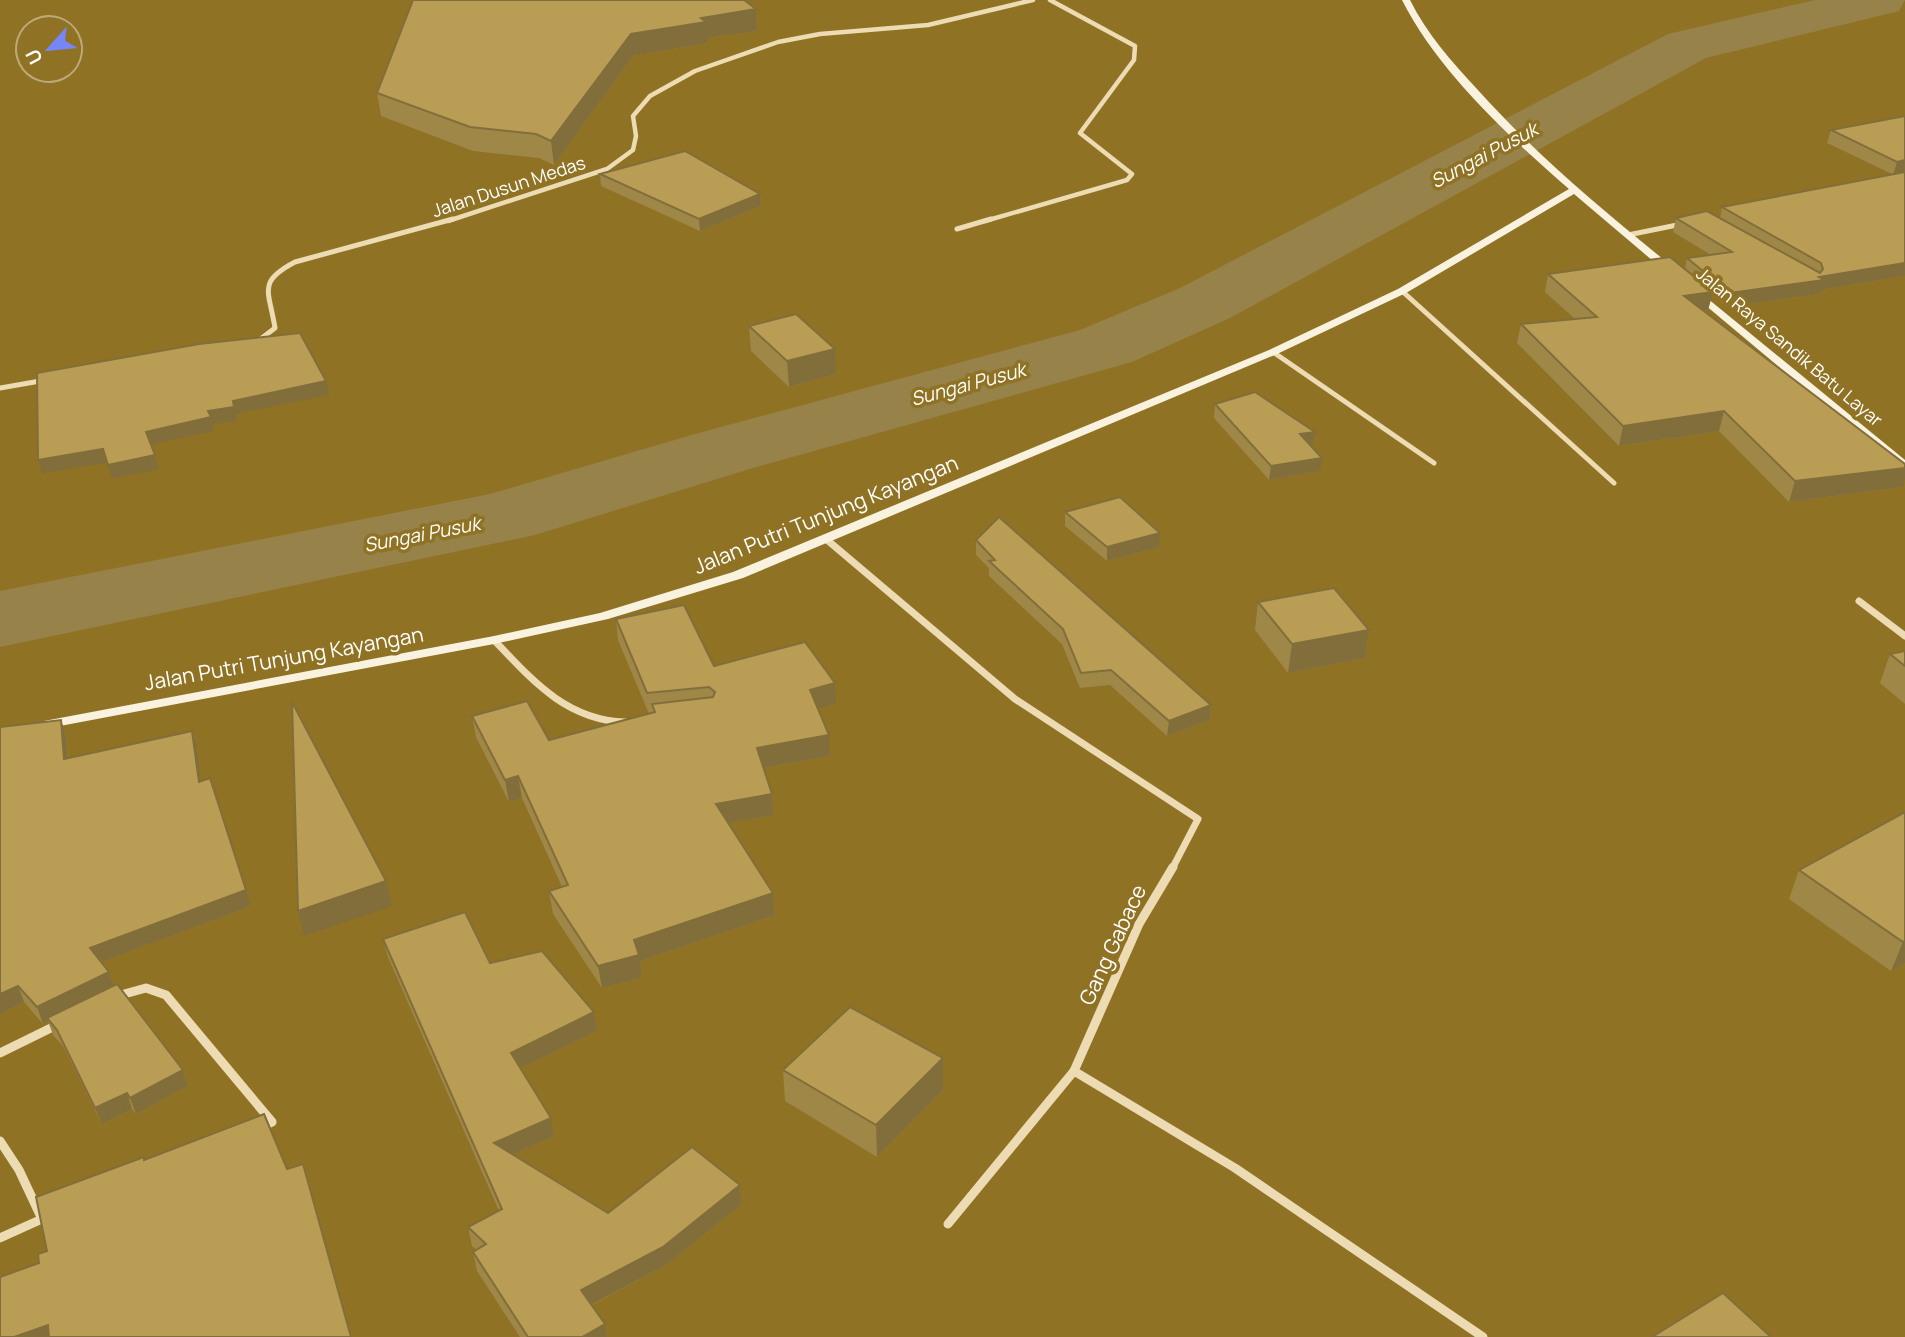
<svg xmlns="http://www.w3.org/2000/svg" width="1905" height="1337" font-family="Manrope,sans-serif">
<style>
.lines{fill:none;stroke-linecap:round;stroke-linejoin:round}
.river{fill:#97824a;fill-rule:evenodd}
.street-far3{stroke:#ecdbb3;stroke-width:4.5}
.street-far2{stroke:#ecdbb3;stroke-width:5}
.street-far1{stroke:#ecdbb3;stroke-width:7}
.street{stroke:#ecdbb3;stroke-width:9}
.secondary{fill:#f9f2df;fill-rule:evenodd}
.wall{fill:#9f8748}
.shaded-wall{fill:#826e3b}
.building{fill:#b99d54;stroke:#826e3b;stroke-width:2}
.labels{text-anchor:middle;stroke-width:7;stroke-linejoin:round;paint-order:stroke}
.far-street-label{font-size:18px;fill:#fff;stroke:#8f7223}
.far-water-label{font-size:19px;font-style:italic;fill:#fefefc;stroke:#8f7223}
.street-label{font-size:21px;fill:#fff;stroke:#8f7223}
</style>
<rect width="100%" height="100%" fill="#8f7223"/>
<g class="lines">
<polygon class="river" points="1815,0 1905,0 1899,11 1706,58 1230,318 1132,362 753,468 535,535 0,647 0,591 490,494 695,434 1080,330 1180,288 1668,34"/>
<g class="street-far3">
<polyline points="448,221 607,169 633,150 636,136 633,116 650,96 695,71 778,42 820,34 928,25 1033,0"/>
<polyline points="985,221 1127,180 1132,174 1080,133 1134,60 1135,46 1050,0"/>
</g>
<g class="street-far2">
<polyline points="957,229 991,219"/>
<polyline points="1628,235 1682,224"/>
<polyline points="1402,291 1614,483"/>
<path d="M258,341L275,328C269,290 257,282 295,262L453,219"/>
<polyline points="1273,352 1434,463"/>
<polyline points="0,388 46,380"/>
</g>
<g class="street-far1">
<polyline points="826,539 1015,699 1198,819 1172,869"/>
<polyline points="1859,601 1905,636"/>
<path d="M494,640C532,680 566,720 625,722"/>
</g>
<g class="street">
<polyline points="1173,867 1139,924 1074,1071 1235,1168 1483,1337"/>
<polyline points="117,996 146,988 166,995 272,1122 262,1127"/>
<polyline points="0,1053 59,1024"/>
<polyline points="0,1141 19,1170 42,1219 0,1238"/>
<polyline points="948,1224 1074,1071"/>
</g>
<g class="secondary">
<path d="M1402,0H1410C1427,34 1451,61 1477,89C1536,155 1605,212 1674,268V272H1666L1574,194L1406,293L1277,354L743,578L608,619L494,644L44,729L37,725L44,721L494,636L600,613L733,572L1269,350L1398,289L1569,189C1510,138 1437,70 1402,0Z"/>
<polygon points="1696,289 1905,460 1905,470 1901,469 1692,294 1692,290"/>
</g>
</g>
<g class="wall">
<polygon points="756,9 757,31 707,38 707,43 633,56 554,165 539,158 473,151 381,116 377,93"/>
<polygon points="1905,116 1905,276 1821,290 1820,294 1727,307 1712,295 1708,310 1704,311 1902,487 1789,502 1719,431 1619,446 1517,343 1521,324 1575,319 1545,292 1548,274 1685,269 1687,258 1711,255 1673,232 1676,218 1720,218 1722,207 1892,174 1827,143 1831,130"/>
<polygon points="600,174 760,194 761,206 700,231 601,186"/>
<polygon points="749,326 836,374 789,387 751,351"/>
<polygon points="1215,404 1315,432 1313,445 1311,446 1320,471 1269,480 1214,418"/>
<polygon points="1065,512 1159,547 1107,561 1065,526"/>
<polygon points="976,540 1211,705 1210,720 1167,736 1110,685 1080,688 1062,644 989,576 989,568 976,555"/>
<polygon points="1258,602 1369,630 1365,658 1288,673 1255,630"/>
<polygon points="616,619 714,666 836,704 818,709 830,756 764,768 772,794 774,815 728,823 773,893 775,915 640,961 642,978 602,988 553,914 549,891 562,887 522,798 509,802 476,737 472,716 549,740 649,714 618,640"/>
<polygon points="1905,651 1905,704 1880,683 1890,654"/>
<polygon points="61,720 66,736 68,758 197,746 201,781 251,906 101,962 109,972 113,986 183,1070 188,1086 136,1114 132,1109 102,1124 63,1046 53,1035 48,1021 43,1024 24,1002 0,1014 0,727"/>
<polygon points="1905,812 1905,963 1891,971 1789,899 1799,870"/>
<polygon points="383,939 490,963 597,1031 521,1068 554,1136 513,1154 608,1213 740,1185 742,1204 666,1265 592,1305 605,1324 607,1337 520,1337 477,1271 473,1252 477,1250 472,1246 468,1227 499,1211 388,957"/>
<polygon points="783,1070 943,1090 877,1157 785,1101"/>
</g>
<g class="shaded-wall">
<polygon points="756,9 757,31 707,38 707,43 633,56 554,165 551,141 631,34 701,18"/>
<polygon points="1905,160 1905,173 1893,175 1897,162"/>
<polygon points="760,194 761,206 700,231 699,219"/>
<polygon points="1905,263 1905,276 1821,290 1820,294 1727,307 1730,293 1819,277"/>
<polygon points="1713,292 1708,310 1680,314 1684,296"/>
<polygon points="835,349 836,374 789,387 787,361"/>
<polygon points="326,381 329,395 236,414 237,421 213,424 214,431 150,445 146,432 233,401"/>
<polygon points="1724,411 1719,431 1619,446 1623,426"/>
<polygon points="1315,432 1313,445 1299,448 1300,434"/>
<polygon points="103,449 107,463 42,473 38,460"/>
<polygon points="155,455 159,469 112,479 108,465"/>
<polygon points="1322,458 1320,471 1269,480 1271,466"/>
<polygon points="1905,468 1905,479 1902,487 1789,502 1795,481"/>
<polygon points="1160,533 1159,547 1107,561 1107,547"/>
<polygon points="1369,630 1365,658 1288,673 1292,644"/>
<polygon points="835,683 836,704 811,711 810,690"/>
<polygon points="1211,705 1210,720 1167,736 1169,721"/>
<polygon points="61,720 66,736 69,774 64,759"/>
<polygon points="192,731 197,746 203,797 199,782"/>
<polygon points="829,735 830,756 758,769 757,748"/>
<polygon points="518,776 522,798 509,802 505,780"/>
<polygon points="772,794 774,815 718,825 716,804"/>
<polygon points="386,881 392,906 304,936 298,911"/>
<polygon points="246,890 251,906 96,964 90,948"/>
<polygon points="773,893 775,915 640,961 642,978 602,988 598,966 634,940"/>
<polygon points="1905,941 1905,963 1891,971 1903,942"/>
<polygon points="109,972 114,988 47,1018 48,1021 43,1024 37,1007"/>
<polygon points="18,986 24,1002 0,1014 0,994"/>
<polygon points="594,1012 597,1031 515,1071 511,1053"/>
<polygon points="943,1058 943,1090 877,1157 876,1125"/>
<polygon points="183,1070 188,1086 136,1114 130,1098"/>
<polygon points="127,1093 132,1109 102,1124 95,1108"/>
<polygon points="551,1118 554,1136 498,1161 494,1143"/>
<polygon points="740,1185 742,1204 666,1265 585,1308 581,1290"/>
<polygon points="605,1324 607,1337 582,1337"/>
<polygon points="48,1325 53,1337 14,1337"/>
</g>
<g class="building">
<polygon points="413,0 744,0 756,9 701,18 706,22 631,34 551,141 536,134 470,127 377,93"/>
<polygon points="1905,116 1905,160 1897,162 1831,130"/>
<polygon points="685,151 760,194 699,219 600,174"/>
<polygon points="1905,172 1905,263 1819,277 1824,280 1730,293 1687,258 1732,252 1676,218 1707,211 1820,273 1823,269 1821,263 1722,207"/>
<polygon points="1670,257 1713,292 1684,296 1905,464 1905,468 1795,481 1724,411 1623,426 1521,324 1597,317 1548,274"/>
<polygon points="796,314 835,349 787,361 749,326"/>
<polygon points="300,333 326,381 233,401 234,407 208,411 211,417 146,432 155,455 108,465 103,449 38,460 37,373 199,344"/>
<polygon points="1255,392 1315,432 1300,434 1322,458 1271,466 1215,404"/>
<polygon points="1120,497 1160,533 1107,547 1065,512"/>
<polygon points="999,517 1211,705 1169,721 1111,670 1081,673 1063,629 989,561 995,560 976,540"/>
<polygon points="1334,588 1369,630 1292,644 1258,602"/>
<polygon points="684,605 714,666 805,642 835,683 810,690 829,735 757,748 772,794 716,804 773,893 634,940 639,955 598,966 549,891 568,885 518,776 505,780 472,716 527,701 549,740 655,712 652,704 713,697 715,692 709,687 647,693 616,619"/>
<polygon points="1905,651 1905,666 1890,654"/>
<polygon points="292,702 386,881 298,911"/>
<polygon points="61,720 64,759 192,731 199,782 210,778 246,890 90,948 109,972 37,1007 18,986 0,994 0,727"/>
<polygon points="1905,812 1905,941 1903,942 1799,870"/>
<polygon points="465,912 490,963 542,951 594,1012 511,1053 551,1118 494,1143 608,1213 692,1147 740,1185 663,1247 581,1290 605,1324 582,1337 528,1337 473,1252 486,1244 468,1227 502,1209 383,939"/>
<polygon points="117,984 183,1070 130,1098 127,1093 95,1108 57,1030 47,1018"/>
<polygon points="850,1007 943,1058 876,1125 783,1070"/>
<polygon points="264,1114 287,1169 303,1164 351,1337 49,1337 48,1325 14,1337 0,1337 0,1277 39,1263 38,1254 47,1251 36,1197 144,1157 144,1160"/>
<polygon points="1723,1293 1771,1337 1652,1337"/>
</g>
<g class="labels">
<g class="far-street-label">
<text transform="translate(509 187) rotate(-18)" y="6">Jalan Dusun Medas</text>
<text transform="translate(1789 347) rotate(40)" y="6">Jalan Raya Sandik Batu Layar</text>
</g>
<g class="far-water-label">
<text transform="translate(1484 155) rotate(-28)" y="7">Sungai Pusuk</text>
<text transform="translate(968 384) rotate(-15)" y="7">Sungai Pusuk</text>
<text transform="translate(422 534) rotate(-11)" y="7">Sungai Pusuk</text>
</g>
<g class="street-label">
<text transform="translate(826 515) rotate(-22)" y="7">Jalan Putri Tunjung Kayangan</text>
<text transform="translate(284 659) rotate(-10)" y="7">Jalan Putri Tunjung Kayangan</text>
<text transform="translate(1113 945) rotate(-65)" y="7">Gang Gabace</text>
</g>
</g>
<g transform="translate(49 49) rotate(243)"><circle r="33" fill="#8f7223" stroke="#bcaa7b" stroke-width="2"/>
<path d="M0-5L12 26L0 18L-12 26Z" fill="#7686f7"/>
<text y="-10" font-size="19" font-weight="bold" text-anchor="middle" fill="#ffffff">U</text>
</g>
</svg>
